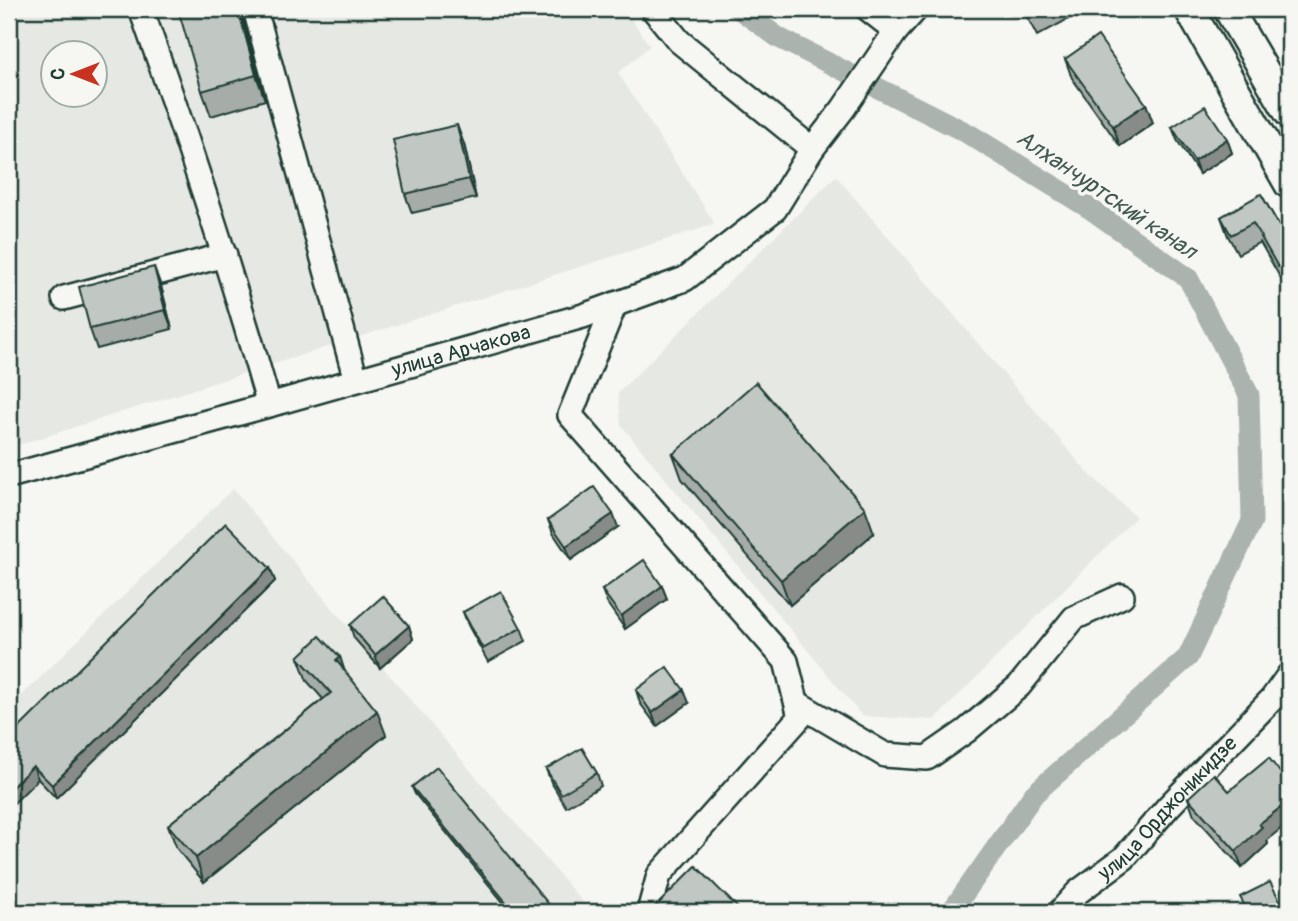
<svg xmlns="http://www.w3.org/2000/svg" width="1298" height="921" font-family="Pangolin,sans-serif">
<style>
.built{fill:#e6e8e4;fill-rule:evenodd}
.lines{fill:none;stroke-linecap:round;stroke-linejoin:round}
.canal{stroke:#aab3ae;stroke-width:21}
.minor-casing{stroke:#1f3d34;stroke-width:28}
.major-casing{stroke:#1f3d34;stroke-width:33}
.minor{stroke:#f6f6f2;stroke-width:23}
.major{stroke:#f6f6f2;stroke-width:28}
.wall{fill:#a6aca8;stroke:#1f3d34;stroke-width:2}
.shaded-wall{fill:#878c88;stroke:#1f3d34;stroke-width:2}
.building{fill:#c1c8c3;stroke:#1f3d34;stroke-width:2}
.labels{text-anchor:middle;stroke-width:7;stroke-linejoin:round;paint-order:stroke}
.street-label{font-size:21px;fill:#1f3d34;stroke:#f6f6f2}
.water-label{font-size:23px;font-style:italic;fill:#425a52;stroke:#f6f6f2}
</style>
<rect width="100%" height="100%" fill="#f6f6f2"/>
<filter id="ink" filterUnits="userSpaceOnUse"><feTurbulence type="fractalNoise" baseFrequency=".0143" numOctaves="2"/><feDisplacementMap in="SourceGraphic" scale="14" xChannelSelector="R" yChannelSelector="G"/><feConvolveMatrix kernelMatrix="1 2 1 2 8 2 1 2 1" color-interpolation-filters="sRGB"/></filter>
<g filter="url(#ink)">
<g class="built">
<path d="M9,9H624L650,46L618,73L715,224L9,448ZM52,52H94V94H52Z"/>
<polygon points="836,176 1087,472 1136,517 934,720 862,716 621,425 618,393"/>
<polygon points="233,489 317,590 591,912 9,912 9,708"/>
</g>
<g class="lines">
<polyline class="canal" points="739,9 779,38 967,133 1089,208 1188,278 1249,395 1252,521 1188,657 1034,794 951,912"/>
<defs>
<g id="minor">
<path d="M141,9C188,140 231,271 269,405"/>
<polyline points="255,9 356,380"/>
<polyline points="653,9 679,41 812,149"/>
<polyline points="868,9 896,31"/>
<polyline points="64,298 225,255"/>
<polyline points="615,304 570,415 786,661 800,717 659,875 649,912"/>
<path id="s1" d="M9,476L269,405L583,316L685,279L775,209L812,149L843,109L896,31L916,9"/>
<polyline points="797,703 885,755 927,758 966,731 1019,686 1074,618 1122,596"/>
<path id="s2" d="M1060,912L1078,892L1124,858L1168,807L1272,699L1289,675"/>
</g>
<g id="major">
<polyline points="1189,9 1289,184"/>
<polyline points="1228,9 1289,113"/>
</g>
</defs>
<use href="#minor" class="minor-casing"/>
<use href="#major" class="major-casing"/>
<use href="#minor" class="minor"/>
<use href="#major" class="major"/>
</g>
<g class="wall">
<polygon points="240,9 265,100 211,116 202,91"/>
<polygon points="1023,9 1071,9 1074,16 1037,36"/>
<polygon points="1065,59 1146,104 1153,123 1120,146 1072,78"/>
<polygon points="1172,127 1227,139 1232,153 1199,174 1177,140"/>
<polygon points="464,144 476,198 412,213 405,194"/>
<polygon points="1261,194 1289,243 1289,284 1285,286 1260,242 1238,254 1228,236 1221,217"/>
<polygon points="161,286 172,329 97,349 90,329"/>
<polygon points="673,454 874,533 790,605 682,479"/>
<polygon points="548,520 618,527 571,560 553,533"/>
<polygon points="270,568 275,581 56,798 38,779 9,738"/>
<polygon points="662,586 667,599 625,629 607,603 602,590"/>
<polygon points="463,612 521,628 526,641 488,662 468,625"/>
<polygon points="350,625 409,626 413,639 380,668 354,638"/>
<polygon points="298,657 340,657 344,670 386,735 204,882 177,849 168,825 323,699 307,681"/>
<polygon points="636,690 689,703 657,726 640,703"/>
<polygon points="546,769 597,773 601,786 566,807 551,782"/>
<polygon points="412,787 555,912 511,912 415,794"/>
<polygon points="1188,798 1267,840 1268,844 1242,868 1194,815"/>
</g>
<g class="shaded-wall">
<polygon points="238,9 240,9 265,100 256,75"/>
<polygon points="1146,104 1153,123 1120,146 1113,126"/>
<polygon points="457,125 464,144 476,198 469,179"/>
<polygon points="1227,139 1232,153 1199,174 1194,161"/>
<polygon points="154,267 161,286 172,329 165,310"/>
<polygon points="865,508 874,533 790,605 781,580"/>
<polygon points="613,514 618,527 571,560 566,546"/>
<polygon points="270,568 275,581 56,798 52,785"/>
<polygon points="662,586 667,599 625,629 621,616"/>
<polygon points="409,626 413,639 380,668 375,655"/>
<polygon points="340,657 348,681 336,660"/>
<polygon points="684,690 689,703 657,726 652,713"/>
<polygon points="377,711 386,735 204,882 196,858"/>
<polygon points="33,766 38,779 9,808 9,790"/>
<polygon points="1289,801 1289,822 1267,840 1268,844 1242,868 1236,851 1259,824"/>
</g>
<g class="building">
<polygon points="178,9 238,9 256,75 202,91"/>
<polygon points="1026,9 1045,9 1030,16"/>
<polygon points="1098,36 1146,104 1113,126 1065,59"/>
<polygon points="1205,106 1227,139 1194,161 1172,127"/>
<polygon points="457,125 469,179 405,194 393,140"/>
<polygon points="1261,194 1289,243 1289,261 1278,267 1253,223 1231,235 1221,217"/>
<polygon points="154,267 165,310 90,329 79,287"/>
<polygon points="756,382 865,508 781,580 673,454"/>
<polygon points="594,487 613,514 566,546 548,520"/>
<polygon points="226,523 270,568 52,785 33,766 9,790 9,738"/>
<polygon points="644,560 662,586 621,616 602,590"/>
<polygon points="501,591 521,628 483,649 463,612"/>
<polygon points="383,596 409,626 375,655 350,625"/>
<polygon points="320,636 340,657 336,660 377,711 196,858 168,825 331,693 298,657"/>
<polygon points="667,667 684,690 652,713 636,690"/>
<polygon points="582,748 597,773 561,794 546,769"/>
<polygon points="1269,758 1289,784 1289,801 1259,824 1262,827 1236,851 1188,798 1214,774 1229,791"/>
<polygon points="437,767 555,912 514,912 412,787"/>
<polygon points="696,866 742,912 656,912 653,909"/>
<polygon points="1270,882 1286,912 1248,912 1240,897"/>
</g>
</g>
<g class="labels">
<g class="street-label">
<text dy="7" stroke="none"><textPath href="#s1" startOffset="469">улица Арчакова</textPath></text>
<text dy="7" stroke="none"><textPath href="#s2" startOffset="150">улица Орджоникидзе</textPath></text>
</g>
<g class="water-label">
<text transform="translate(1107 194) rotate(34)" y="8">Алханчуртский канал</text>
</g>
</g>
<rect width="1298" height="921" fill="none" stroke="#f6f6f2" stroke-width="35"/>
<rect x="18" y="18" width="1263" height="886" fill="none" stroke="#1f3d34" stroke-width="2.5" filter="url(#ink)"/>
<g transform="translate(74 74) rotate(270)"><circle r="33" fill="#f6f6f2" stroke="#a0aca6" stroke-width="2"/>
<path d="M0-5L12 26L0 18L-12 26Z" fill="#c8321e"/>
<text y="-10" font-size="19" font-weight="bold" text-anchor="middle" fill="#1f3d34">С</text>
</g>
</svg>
